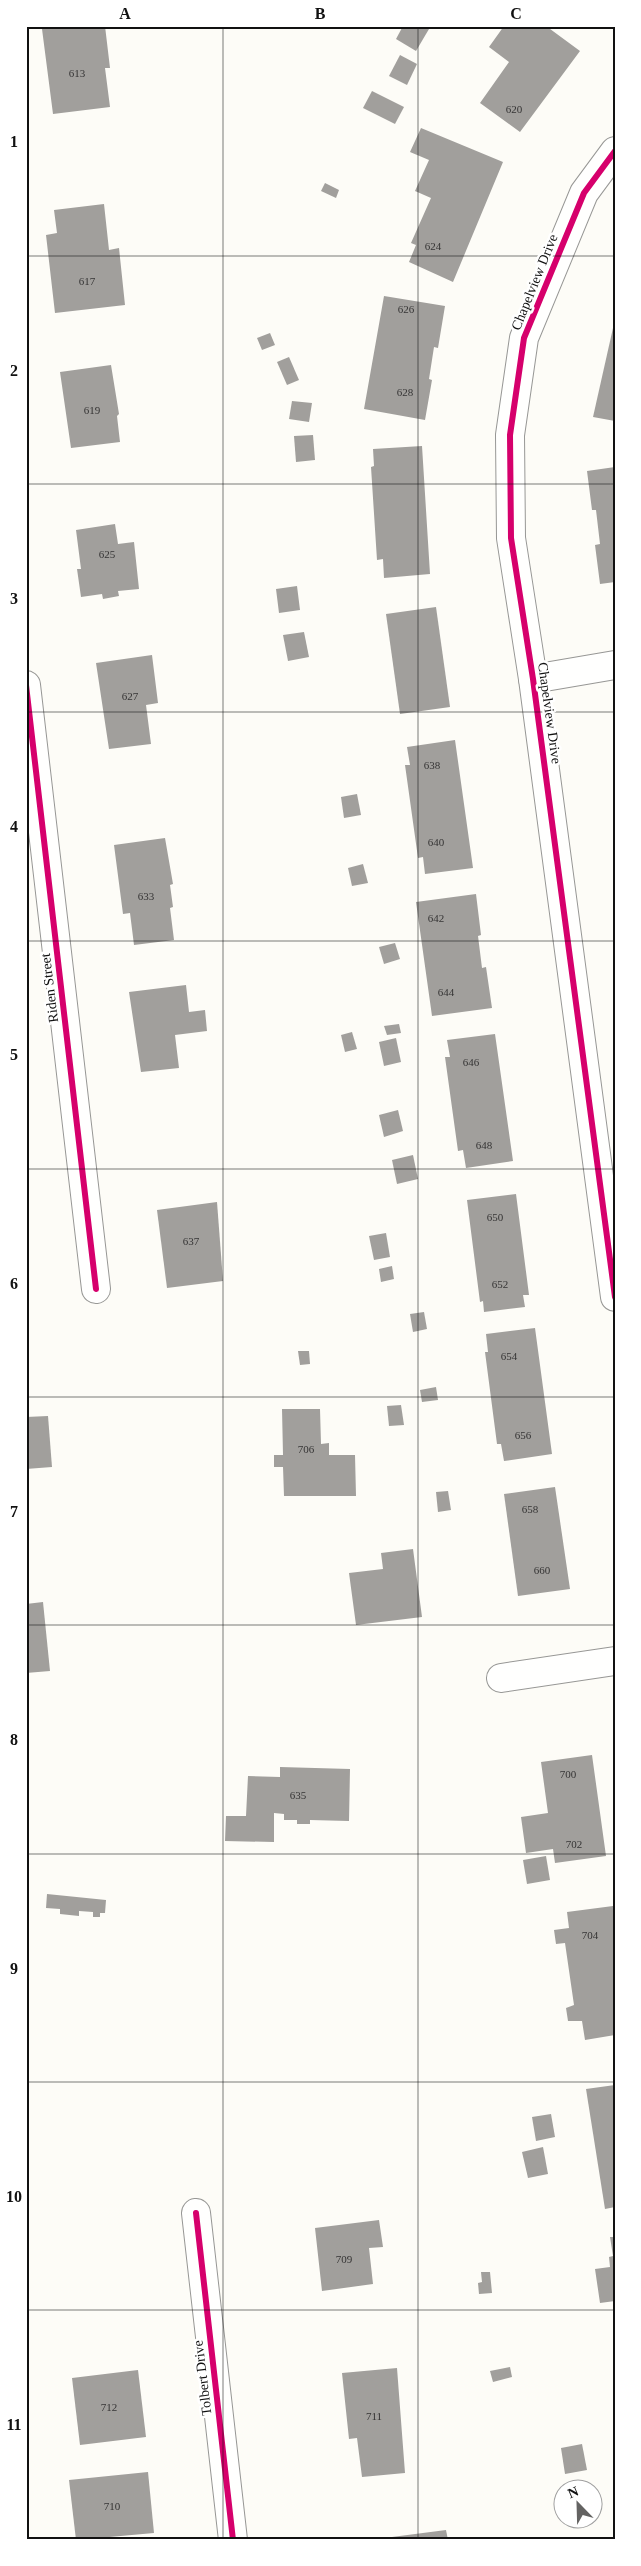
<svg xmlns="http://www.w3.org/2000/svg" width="641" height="2566" font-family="Georgia,serif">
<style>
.building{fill:#a19f9c}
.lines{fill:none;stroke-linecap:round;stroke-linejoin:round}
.minor-casing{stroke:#979795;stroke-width:30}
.minor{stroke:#fffffe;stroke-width:28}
.cycleway-casing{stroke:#fff;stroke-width:9}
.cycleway{stroke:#d6006c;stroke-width:6}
.grid{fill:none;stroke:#111;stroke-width:1;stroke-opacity:0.55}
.labels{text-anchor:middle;stroke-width:5;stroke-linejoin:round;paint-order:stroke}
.number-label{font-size:11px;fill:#353434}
.street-label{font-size:14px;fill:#111;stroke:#fff}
.neatline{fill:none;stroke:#111;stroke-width:2}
.grid-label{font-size:16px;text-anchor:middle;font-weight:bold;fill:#111}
</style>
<rect width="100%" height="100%" fill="#fdfcf7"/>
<g class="building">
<polygon points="60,26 105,26 110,68 105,68 110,107 53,114 42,29"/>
<polygon points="403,26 424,26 429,29 416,51 396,39"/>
<polygon points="504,26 546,26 580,51 520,132 480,103 509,62 489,47"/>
<polygon points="400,55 417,64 407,85 389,76"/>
<polygon points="372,91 404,107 395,124 363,108"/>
<polygon points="421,128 503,162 453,282 409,262 416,245 411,243 431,198 415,191 429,160 410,152"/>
<polygon points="325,183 339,190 336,198 321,191"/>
<polygon points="104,204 109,250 119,248 125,305 55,313 46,235 57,233 54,210"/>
<polygon points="384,296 445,306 438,348 434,347 429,379 432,380 425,420 364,409"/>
<polygon points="615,319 615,421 593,417"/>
<polygon points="270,333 275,345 262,350 257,338"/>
<polygon points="289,357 299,380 287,385 277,362"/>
<polygon points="111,365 119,414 117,416 120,442 71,448 60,372"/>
<polygon points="292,401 312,403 309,422 289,419"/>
<polygon points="313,435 315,460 296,462 294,436"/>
<polygon points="422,446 430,574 384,578 383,559 377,560 371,467 374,466 373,449"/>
<polygon points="615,467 615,582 600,584 595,545 600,544 596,510 592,510 587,471"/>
<polygon points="115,524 118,544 134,542 139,589 118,591 119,596 103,599 102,594 81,597 77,569 81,569 76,530"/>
<polygon points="297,586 300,610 279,613 276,589"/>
<polygon points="436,607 450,707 400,714 386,614"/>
<polygon points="304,632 309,657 288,661 283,635"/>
<polygon points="152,655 158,703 146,705 151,744 109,749 96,663"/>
<polygon points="455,740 473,868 425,874 423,857 418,858 405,765 410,765 407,747"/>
<polygon points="357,794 361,815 344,818 341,797"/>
<polygon points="165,838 173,884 170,885 173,907 170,908 174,940 134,945 130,913 123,914 114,845"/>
<polygon points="363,864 368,883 352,886 348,868"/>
<polygon points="476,894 481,935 478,936 482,968 486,967 492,1008 432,1016 416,902"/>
<polygon points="395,943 400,959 384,964 379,947"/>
<polygon points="186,985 189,1012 205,1010 207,1031 175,1035 179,1068 141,1072 129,992"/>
<polygon points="399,1024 401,1033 387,1035 384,1026"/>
<polygon points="352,1032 357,1049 345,1052 341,1035"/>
<polygon points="495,1034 513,1161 466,1168 463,1150 458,1151 445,1057 450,1057 447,1040"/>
<polygon points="396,1038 401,1062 384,1066 379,1042"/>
<polygon points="398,1110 403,1131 384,1137 379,1115"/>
<polygon points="413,1155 418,1179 397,1184 392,1160"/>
<polygon points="516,1194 529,1295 523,1295 525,1307 484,1312 483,1301 480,1302 467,1200"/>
<polygon points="217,1202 223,1281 167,1288 157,1210"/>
<polygon points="386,1233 390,1257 374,1260 369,1236"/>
<polygon points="392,1266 394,1279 381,1282 379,1269"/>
<polygon points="424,1312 427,1329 413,1332 410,1314"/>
<polygon points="535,1328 552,1454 504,1461 501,1444 497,1444 485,1352 488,1352 486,1334"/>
<polygon points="298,1351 309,1351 310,1364 300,1365"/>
<polygon points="436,1387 438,1400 422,1402 420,1390"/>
<polygon points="401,1405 404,1425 389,1426 387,1406"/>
<polygon points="282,1409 320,1409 321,1444 329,1443 329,1455 355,1455 356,1496 284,1496 283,1467 274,1467 274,1455 283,1455"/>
<polygon points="48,1416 52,1467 26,1469 26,1417"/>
<polygon points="555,1487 570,1589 518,1596 504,1494"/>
<polygon points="448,1491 451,1510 438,1512 436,1492"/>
<polygon points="413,1549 422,1617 356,1625 349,1573 383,1569 381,1553"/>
<polygon points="43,1602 50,1671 26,1673 26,1604"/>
<polygon points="592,1755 606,1856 555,1863 553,1849 526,1853 521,1817 548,1813 541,1762"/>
<polygon points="280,1767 350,1769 349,1821 310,1820 310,1824 297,1824 297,1820 284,1820 284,1814 274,1813 274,1842 225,1841 226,1816 246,1816 248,1776 280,1777"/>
<polygon points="546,1856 550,1880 527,1884 523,1860"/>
<polygon points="47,1894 106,1900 105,1913 100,1913 100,1917 93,1917 93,1912 79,1911 79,1916 60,1914 60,1909 46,1908"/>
<polygon points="613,1906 615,2035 585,2040 582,2021 568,2021 566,2008 574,2005 565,1943 556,1944 554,1930 569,1928 567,1912"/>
<polygon points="615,2085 615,2207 605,2209 586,2089"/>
<polygon points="551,2114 555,2137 536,2141 532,2117"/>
<polygon points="543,2147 548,2174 528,2178 522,2152"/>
<polygon points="379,2220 383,2247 369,2248 373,2284 322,2291 315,2228"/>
<polygon points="610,2237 615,2237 615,2301 600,2303 595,2269 610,2267 609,2257 613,2256"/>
<polygon points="481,2272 490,2272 492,2293 479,2294 478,2283 482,2282"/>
<polygon points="510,2367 512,2377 493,2382 490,2371"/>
<polygon points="397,2368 405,2473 362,2477 357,2438 349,2439 342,2373"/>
<polygon points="138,2370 146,2437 80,2445 72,2378"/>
<polygon points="582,2444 587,2470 565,2474 561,2448"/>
<polygon points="148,2472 154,2533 76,2540 69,2480"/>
<polygon points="446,2530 448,2540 393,2540 392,2537"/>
</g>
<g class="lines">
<defs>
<g id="minor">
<polyline points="615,151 584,193 524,338 510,435 511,538 533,679 615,1297"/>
<polyline points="533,679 615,665"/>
<polyline points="26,685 96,1289"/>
<polyline points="501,1678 615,1661"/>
<polyline points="196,2213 233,2540"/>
</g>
</defs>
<use href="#minor" class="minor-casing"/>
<use href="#minor" class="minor"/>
<defs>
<g id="cycleway">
<polyline points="615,151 584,193 524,338 510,435 511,538 533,679 615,1297"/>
<polyline points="26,685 96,1289"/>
<polyline points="196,2213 233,2540"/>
</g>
</defs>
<use href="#cycleway" class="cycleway-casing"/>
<use href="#cycleway" class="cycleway"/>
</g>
<path class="grid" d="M223,26V2540M418,26V2540M26,256H615M26,484H615M26,712H615M26,941H615M26,1169H615M26,1397H615M26,1625H615M26,1854H615M26,2082H615M26,2310H615"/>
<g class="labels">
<g class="number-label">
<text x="77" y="77">613</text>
<text x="514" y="113">620</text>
<text x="433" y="250">624</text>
<text x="87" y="285">617</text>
<text x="406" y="313">626</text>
<text x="405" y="396">628</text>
<text x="92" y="414">619</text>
<text x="107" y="558">625</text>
<text x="130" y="700">627</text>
<text x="432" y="769">638</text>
<text x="436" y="846">640</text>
<text x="146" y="900">633</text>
<text x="436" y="922">642</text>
<text x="446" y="996">644</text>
<text x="471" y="1066">646</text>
<text x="484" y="1149">648</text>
<text x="495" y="1221">650</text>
<text x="191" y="1245">637</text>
<text x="500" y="1288">652</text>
<text x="509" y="1360">654</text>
<text x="523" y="1439">656</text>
<text x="306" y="1453">706</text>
<text x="530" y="1513">658</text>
<text x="542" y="1574">660</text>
<text x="568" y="1778">700</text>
<text x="298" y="1799">635</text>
<text x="574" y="1848">702</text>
<text x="590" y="1939">704</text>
<text x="344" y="2263">709</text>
<text x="109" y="2411">712</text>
<text x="374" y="2420">711</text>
<text x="112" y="2510">710</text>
</g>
<g class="street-label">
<text transform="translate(534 282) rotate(-68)" y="5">Chapelview Drive</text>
<text transform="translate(550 713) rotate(82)" y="5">Chapelview Drive</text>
<text transform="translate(49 988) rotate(-97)" y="5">Riden Street</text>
<text transform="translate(202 2378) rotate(-97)" y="5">Tolbert Drive</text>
</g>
</g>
<rect width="641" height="2566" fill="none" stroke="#ffffff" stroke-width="55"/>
<g transform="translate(578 2504) rotate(337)"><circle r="24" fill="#ffffff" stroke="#a0a0a0"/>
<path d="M0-4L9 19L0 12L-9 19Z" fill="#646362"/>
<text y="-8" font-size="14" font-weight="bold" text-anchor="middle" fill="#111111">N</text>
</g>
<rect x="28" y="28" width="586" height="2510" class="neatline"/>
<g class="grid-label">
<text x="125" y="19">A</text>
<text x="320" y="19">B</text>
<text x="516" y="19">C</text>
<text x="14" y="147">1</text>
<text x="14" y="376">2</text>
<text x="14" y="604">3</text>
<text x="14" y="832">4</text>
<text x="14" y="1060">5</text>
<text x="14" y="1289">6</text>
<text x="14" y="1517">7</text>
<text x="14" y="1745">8</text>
<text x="14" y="1974">9</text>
<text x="14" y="2202">10</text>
<text x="14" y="2430">11</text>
</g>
</svg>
